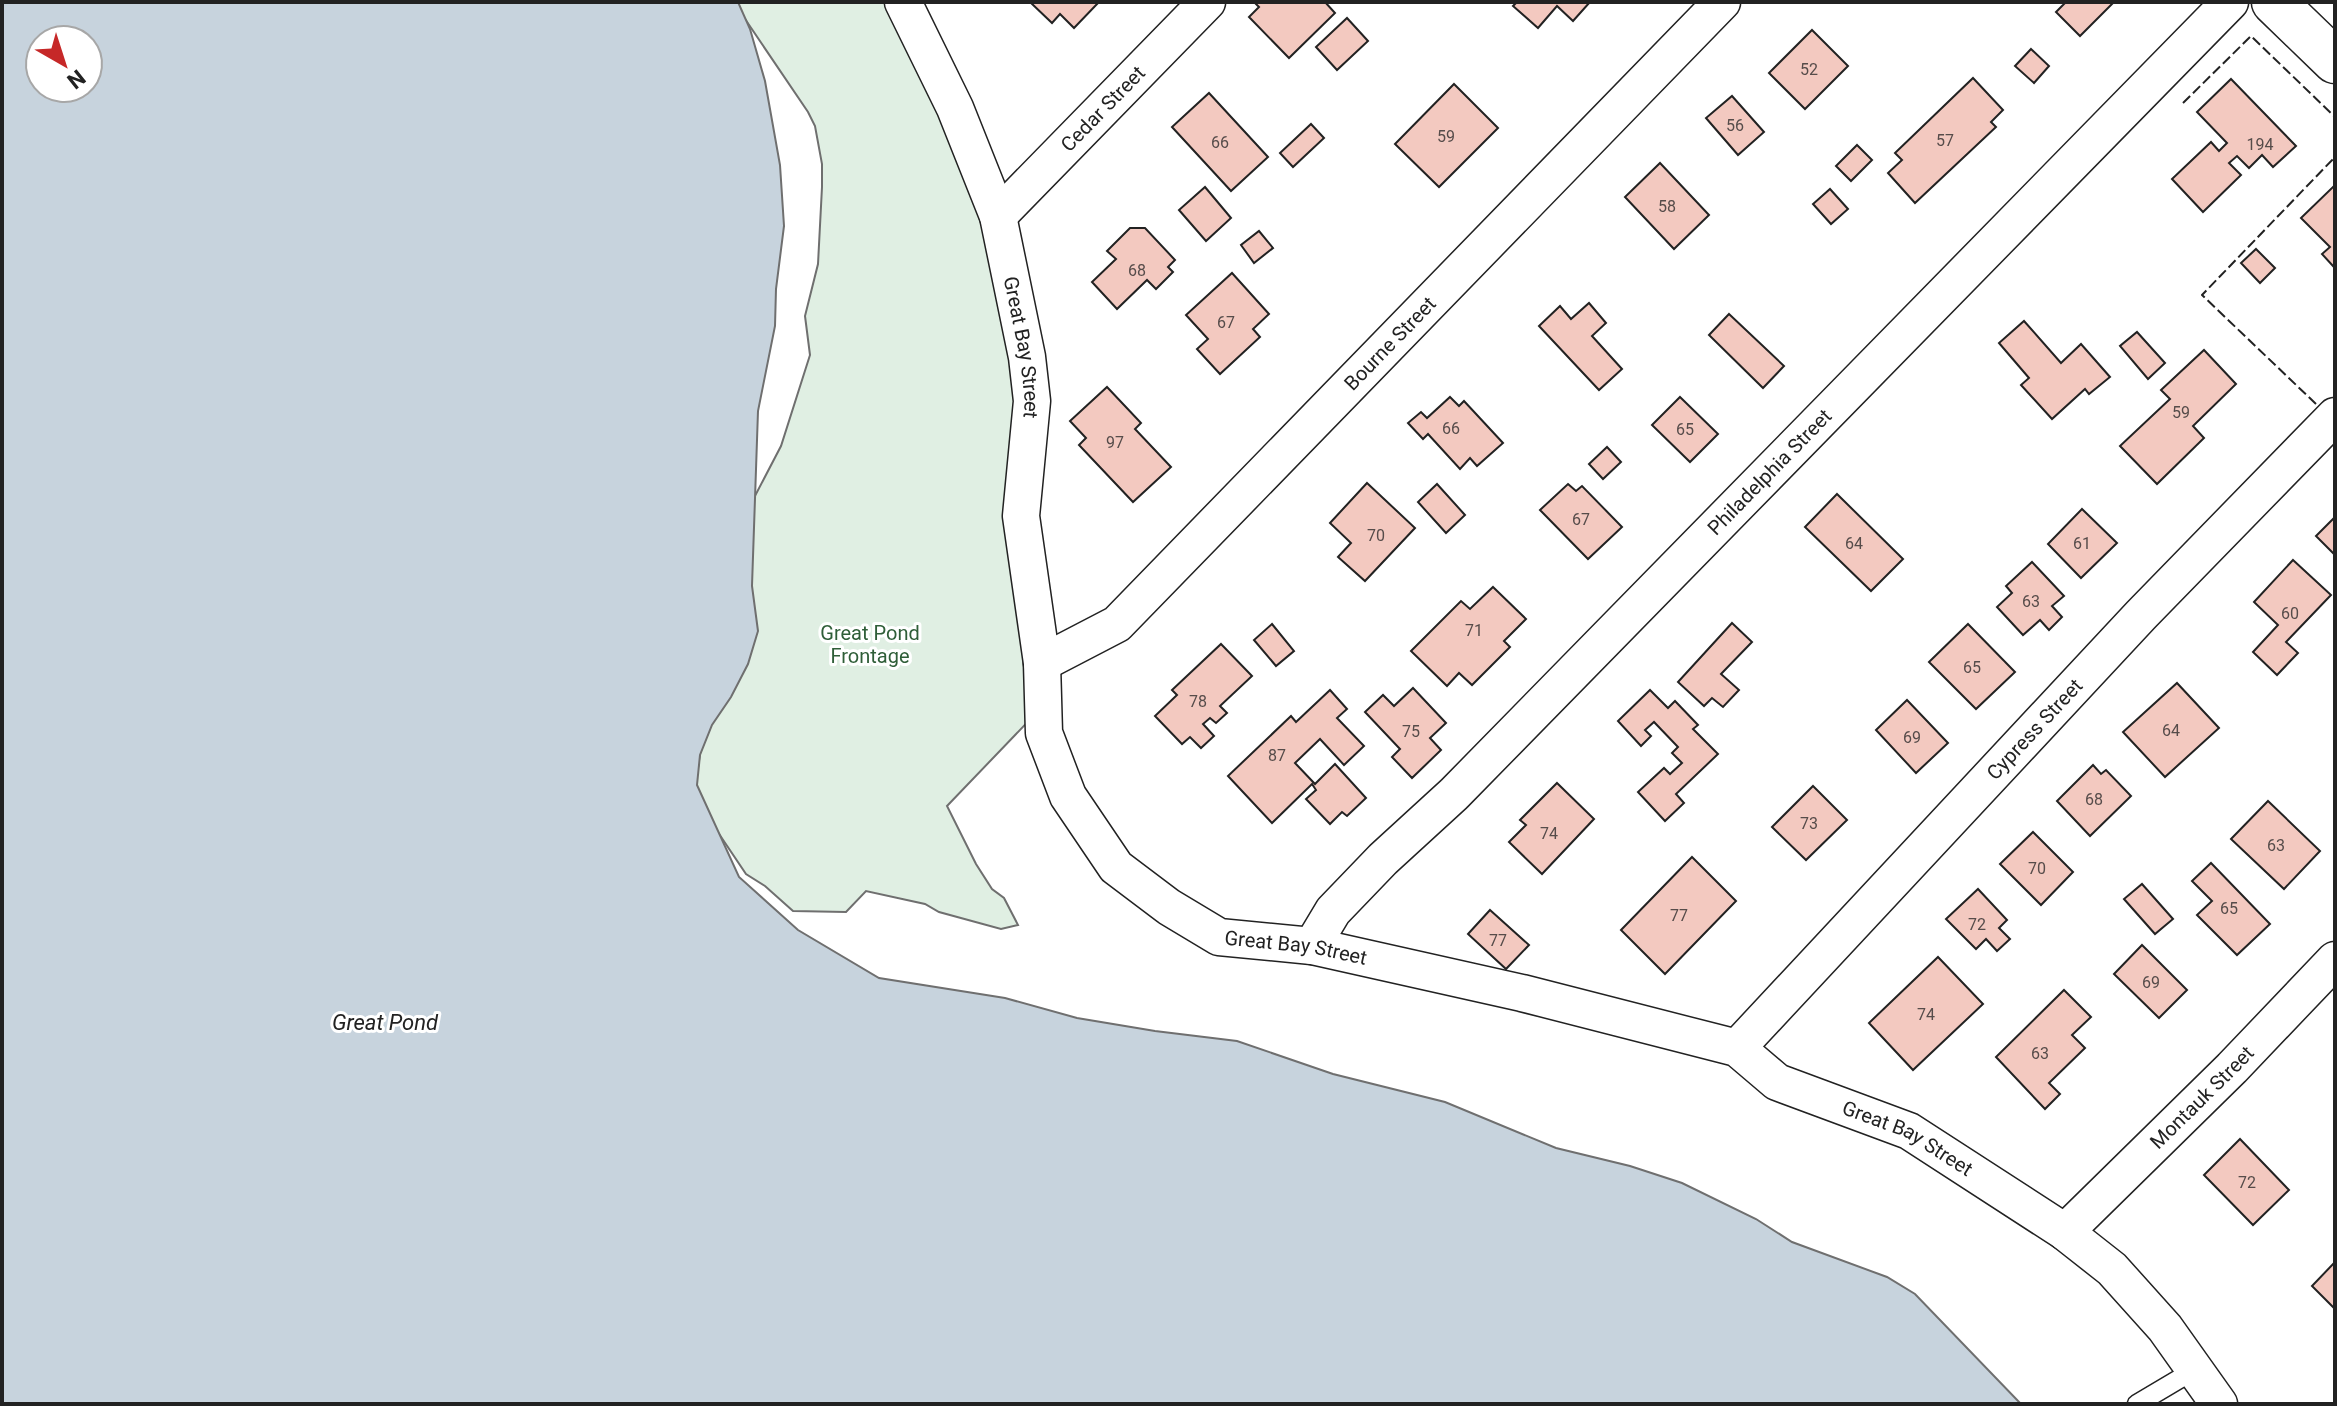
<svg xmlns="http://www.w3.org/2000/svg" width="2337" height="1406" font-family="Roboto,sans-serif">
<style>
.green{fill:#e0efe3;stroke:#6f6f6f;stroke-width:2}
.water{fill:#c7d3dd;stroke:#6f6f6f;stroke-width:2;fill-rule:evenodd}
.building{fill:#f3c9c0;stroke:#222;stroke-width:2}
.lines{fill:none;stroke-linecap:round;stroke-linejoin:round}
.service-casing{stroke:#222;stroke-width:21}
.minor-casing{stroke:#222;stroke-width:39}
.secondary-casing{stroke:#222;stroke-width:47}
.service{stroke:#fff;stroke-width:18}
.minor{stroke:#fff;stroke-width:36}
.secondary{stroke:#fff;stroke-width:44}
.fence{stroke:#222;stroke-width:2;stroke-dasharray:10 4;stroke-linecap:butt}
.labels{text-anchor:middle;stroke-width:6;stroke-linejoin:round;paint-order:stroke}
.number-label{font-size:16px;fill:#564c4a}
.street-label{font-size:20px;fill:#222;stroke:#fff}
.park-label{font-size:20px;fill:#2f5e38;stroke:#fff}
.water-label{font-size:22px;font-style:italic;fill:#222;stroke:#fff}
</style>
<rect width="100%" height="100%" fill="#fff"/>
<polygon class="green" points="723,2 906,2 1004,231 1042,707 947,806 976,864 992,889 1004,898 1018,925 1001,929 939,912 925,904 866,891 846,912 793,911 765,886 746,874 705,813 695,788 731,542 781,446 810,355 805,316 818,264 822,187 822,164 815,126 808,112 745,19"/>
<path class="water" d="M2,2H738L750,29L765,81L780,165L784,226L776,289L775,326L758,411L752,586L758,631L748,664L731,697L712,725L700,755L697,785L739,877L798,930L879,978L1005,998L1077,1018L1155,1031L1237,1041L1333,1074L1445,1102L1556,1148L1630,1166L1682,1183L1756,1219L1792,1242L1887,1277L1915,1294L2021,1404H2ZM40,40H88V88H40Z"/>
<g class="building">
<polygon points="1030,2 1099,2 1074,28 1060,14 1052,23"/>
<polygon points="1254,2 1325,2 1335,13 1289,58 1249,17 1259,7"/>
<polygon points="1517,2 1590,2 1573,21 1557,6 1538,28 1513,6"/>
<polygon points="2062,2 2114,2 2080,36 2056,12 2064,4"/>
<polygon points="1347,18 1368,41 1337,70 1316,47"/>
<polygon points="1812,30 1848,66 1805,109 1769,73"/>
<polygon points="2031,49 2049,66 2034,83 2015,66"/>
<polygon points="1973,78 2003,110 1991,122 1996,127 1915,203 1888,173 1902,160 1895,153"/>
<polygon points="2231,79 2296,146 2273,167 2262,155 2249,168 2237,156 2229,163 2241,175 2203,212 2172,179 2211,142 2219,151 2227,143 2197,112"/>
<polygon points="1454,84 1498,128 1439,187 1395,144"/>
<polygon points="1209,93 1268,157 1231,191 1172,127"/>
<polygon points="1732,96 1764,132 1738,155 1706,118"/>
<polygon points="1311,124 1324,138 1293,167 1280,153"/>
<polygon points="1857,145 1872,160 1851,181 1836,166"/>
<polygon points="1660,163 1709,215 1674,249 1625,197"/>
<polygon points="2335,185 2335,264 2333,266 2322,254 2330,247 2301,218"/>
<polygon points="1205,187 1231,218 1206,241 1179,210"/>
<polygon points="1830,189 1848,209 1831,224 1813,204"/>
<polygon points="1130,228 1145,228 1175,260 1168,267 1173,272 1156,289 1147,280 1117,309 1092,282 1116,259 1107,251"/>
<polygon points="1259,231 1273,248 1254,263 1241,245"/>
<polygon points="2256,249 2275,268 2260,283 2241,263"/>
<polygon points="1232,273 1269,314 1253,329 1260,337 1220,374 1197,349 1208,339 1186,315"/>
<polygon points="1589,303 1606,323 1592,336 1622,369 1599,390 1539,326 1560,306 1571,319"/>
<polygon points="1729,314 1784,366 1763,388 1709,335"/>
<polygon points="2024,321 2061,363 2081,344 2110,377 2089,394 2085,389 2052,419 2021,385 2029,378 1999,343"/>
<polygon points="2137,332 2165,363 2148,379 2120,346"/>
<polygon points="2204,350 2236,384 2193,426 2204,438 2157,484 2120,446 2170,399 2161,390"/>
<polygon points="1107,387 1141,423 1135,429 1171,467 1133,502 1079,445 1086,438 1070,421"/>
<polygon points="1450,397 1459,406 1464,401 1503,443 1477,466 1470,458 1460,469 1428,434 1423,439 1408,423 1421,412 1427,418"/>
<polygon points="1680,397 1718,434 1690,462 1652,425"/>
<polygon points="1607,447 1621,462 1603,479 1589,464"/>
<polygon points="1367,483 1415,528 1365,581 1338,557 1351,543 1330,523"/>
<polygon points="1437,484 1465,515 1446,533 1418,502"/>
<polygon points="1568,484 1576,491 1582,486 1622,527 1588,559 1540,510"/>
<polygon points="1837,494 1903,559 1871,591 1805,527"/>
<polygon points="2082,509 2117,543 2081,578 2048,544"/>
<polygon points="2335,517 2335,555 2316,536"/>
<polygon points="2293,560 2331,595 2286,642 2298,653 2277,675 2253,652 2278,625 2254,602"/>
<polygon points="2032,562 2064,596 2052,606 2062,617 2049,630 2040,620 2023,635 1997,607 2012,593 2006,586"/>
<polygon points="1493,587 1526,619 1504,641 1510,647 1472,685 1459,673 1447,686 1411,651 1461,601 1470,609"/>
<polygon points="1732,623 1752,642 1721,674 1739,690 1723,707 1712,698 1704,706 1678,682"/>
<polygon points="1272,624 1294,651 1276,666 1254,640"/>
<polygon points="1968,624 2015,672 1976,709 1929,662"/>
<polygon points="1221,644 1252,676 1220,706 1227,713 1216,723 1210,718 1203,724 1214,736 1201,748 1190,737 1182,744 1155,716 1177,695 1172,690"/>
<polygon points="2177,683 2219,728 2165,777 2123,732"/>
<polygon points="1413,688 1446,723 1430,738 1441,750 1412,778 1392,757 1400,749 1365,712 1383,695 1394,706"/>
<polygon points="1330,690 1347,709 1337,718 1364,746 1344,765 1320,739 1295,763 1315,784 1335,764 1366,798 1347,816 1342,812 1330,824 1306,799 1316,790 1312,784 1272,823 1228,776 1291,716 1296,722"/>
<polygon points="1650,690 1668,708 1675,701 1698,725 1693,729 1718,754 1676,794 1684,803 1665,821 1638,792 1664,768 1670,774 1682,763 1672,753 1678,747 1654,722 1645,730 1651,736 1641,746 1618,721"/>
<polygon points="1907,700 1948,743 1916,773 1876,730"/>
<polygon points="2093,765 2101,774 2106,770 2131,796 2090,836 2057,801"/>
<polygon points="1557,783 1594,819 1542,874 1509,842 1526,825 1520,820"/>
<polygon points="1813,786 1847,820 1806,860 1772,827"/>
<polygon points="2268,801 2320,851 2284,889 2231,839"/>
<polygon points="2033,832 2073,872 2041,905 2000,864"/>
<polygon points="1692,857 1736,901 1665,974 1621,930"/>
<polygon points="2211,863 2270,924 2237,955 2197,915 2212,901 2192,881"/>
<polygon points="2142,884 2173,919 2155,934 2124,899"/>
<polygon points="1978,889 2007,920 1999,928 2010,939 1997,951 1986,939 1976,949 1946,919"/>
<polygon points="1490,910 1529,945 1506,969 1468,934"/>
<polygon points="2142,945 2187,990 2159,1018 2114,974"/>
<polygon points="1938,957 1983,1004 1913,1070 1869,1023"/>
<polygon points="2064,990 2091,1017 2072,1035 2085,1048 2049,1083 2060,1094 2045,1109 1996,1057"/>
<polygon points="2240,1139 2289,1190 2253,1225 2204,1175"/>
<polygon points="2335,1262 2335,1309 2312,1286"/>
</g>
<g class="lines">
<defs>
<polyline id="service" points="2137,1404 2196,1369"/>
<g id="minor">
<path id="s1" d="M903,2L955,108L998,216L1027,357L1032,401L1021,516L1042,663L1044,733L1068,796L1116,867L1169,907L1219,937L1312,946L1522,993L1737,1048L1777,1082L1909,1131L2065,1232L2112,1269L2165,1328L2219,1404"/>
<path id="s2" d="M998,216L1207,2"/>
<path id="s3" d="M1042,663L1117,624L1722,2"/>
<path id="s4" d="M1312,946L1333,911L1383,859L1454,794L2230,2"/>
<path id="s5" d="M1737,1048L2141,615L2335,416"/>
<path id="s6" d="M2065,1232L2232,1068L2335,960"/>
</g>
<polyline id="secondary" points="2274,2 2335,61"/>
</defs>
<use href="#service" class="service-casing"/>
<use href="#minor" class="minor-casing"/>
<use href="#secondary" class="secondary-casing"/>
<use href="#service" class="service"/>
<use href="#minor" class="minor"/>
<use href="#secondary" class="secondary"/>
<g class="fence">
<polyline points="2183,103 2251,36 2335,117"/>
<polyline points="2316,404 2202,295 2335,157"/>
</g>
</g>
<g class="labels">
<g class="number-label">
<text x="1809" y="75">52</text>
<text x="1735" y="131">56</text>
<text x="1446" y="142">59</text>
<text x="1945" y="146">57</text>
<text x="1220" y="148">66</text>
<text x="2260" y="150">194</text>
<text x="1667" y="212">58</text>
<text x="1137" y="276">68</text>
<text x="1226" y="328">67</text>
<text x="2181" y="418">59</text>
<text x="1451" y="434">66</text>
<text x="1685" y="435">65</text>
<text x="1115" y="448">97</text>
<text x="1581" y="525">67</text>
<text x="1376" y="541">70</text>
<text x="1854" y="549">64</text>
<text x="2082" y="549">61</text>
<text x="2031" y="607">63</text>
<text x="2290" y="619">60</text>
<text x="1474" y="636">71</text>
<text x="1972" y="673">65</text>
<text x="1198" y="707">78</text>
<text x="2171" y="736">64</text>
<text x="1411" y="737">75</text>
<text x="1912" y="743">69</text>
<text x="1277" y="761">87</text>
<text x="2094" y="805">68</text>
<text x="1809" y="829">73</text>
<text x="1549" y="839">74</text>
<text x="2276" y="851">63</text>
<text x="2037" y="874">70</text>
<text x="2229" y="914">65</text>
<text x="1679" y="921">77</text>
<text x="1977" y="930">72</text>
<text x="1498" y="946">77</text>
<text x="2151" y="988">69</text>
<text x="1926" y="1020">74</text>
<text x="2040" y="1059">63</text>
<text x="2247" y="1188">72</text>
</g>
<g class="street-label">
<text dy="7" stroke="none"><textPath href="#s2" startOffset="150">Cedar Street</textPath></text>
<text dy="7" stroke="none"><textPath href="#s3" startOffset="476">Bourne Street</textPath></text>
<text dy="7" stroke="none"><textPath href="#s1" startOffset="368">Great Bay Street</textPath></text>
<text dy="7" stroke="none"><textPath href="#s4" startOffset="660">Philadelphia Street</textPath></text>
<text dy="7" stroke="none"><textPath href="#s5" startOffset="436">Cypress Street</textPath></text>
<text dy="7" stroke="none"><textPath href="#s1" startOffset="1112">Great Bay Street</textPath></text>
<text dy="7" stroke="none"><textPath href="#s6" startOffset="192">Montauk Street</textPath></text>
<text dy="7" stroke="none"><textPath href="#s1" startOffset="1760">Great Bay Street</textPath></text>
</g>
<g class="park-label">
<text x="870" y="640">Great Pond<tspan x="870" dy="23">Frontage</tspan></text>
</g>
<g class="water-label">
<text x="385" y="1030">Great Pond</text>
</g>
</g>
<rect width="2337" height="1406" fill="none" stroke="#222222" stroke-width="8"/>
<g transform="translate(64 64) rotate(141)"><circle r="38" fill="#ffffff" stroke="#a7a7a7" stroke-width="2"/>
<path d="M0-6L14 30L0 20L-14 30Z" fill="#c62828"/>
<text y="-12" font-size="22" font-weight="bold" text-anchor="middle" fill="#222222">N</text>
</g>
</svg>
